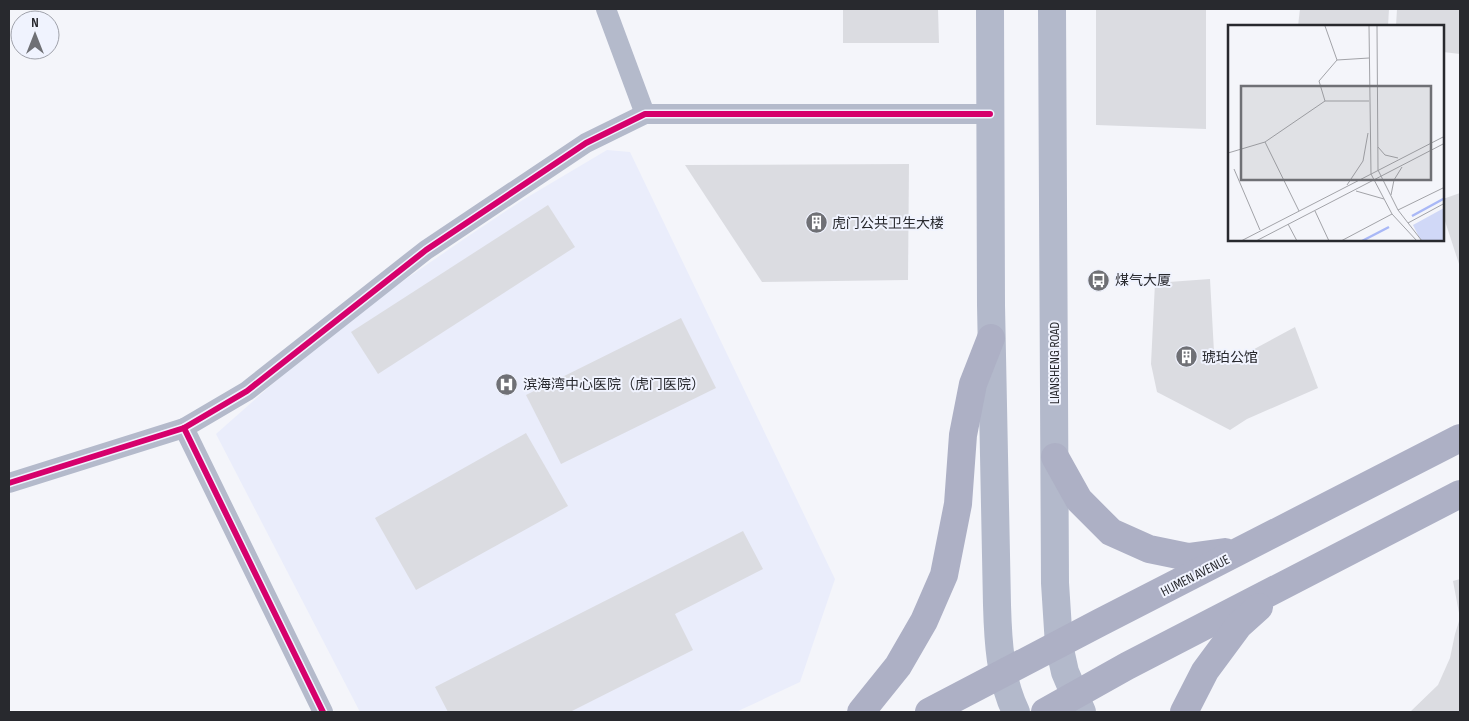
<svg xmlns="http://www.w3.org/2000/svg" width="1469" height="721" font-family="'Sofia Sans Condensed','Noto Sans SC',sans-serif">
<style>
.built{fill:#eaedfb}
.building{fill:#dbdce1}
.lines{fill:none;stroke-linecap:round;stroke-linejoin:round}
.street{stroke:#b4bacb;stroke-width:20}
.secondary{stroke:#b3b9cb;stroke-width:28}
.primary{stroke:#adb0c5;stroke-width:28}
.cycleway-casing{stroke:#f0f3fe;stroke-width:9}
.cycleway{stroke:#d6006c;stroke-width:6}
.labels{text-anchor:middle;stroke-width:4;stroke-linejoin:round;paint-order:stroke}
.poi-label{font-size:14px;fill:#28292e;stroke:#f0f3fe;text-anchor:start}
.street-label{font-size:14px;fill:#28292e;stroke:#f0f3fe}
.inset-river{fill:none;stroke:#a9b8f6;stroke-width:2.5}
.inset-road{fill:none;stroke:#a2a3a8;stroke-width:1}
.view{fill:#6f7075;fill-opacity:0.15;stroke:#6f7075;stroke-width:2.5}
.inset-edge{fill:none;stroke:#28292e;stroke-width:2.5}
</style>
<rect width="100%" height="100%" fill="#f4f5fa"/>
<polygon class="built" points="607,150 630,152 835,579 800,682 736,712 360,712 216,434 329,334 361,310 464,239 521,201"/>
<g class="building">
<polygon points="843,9 938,9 939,43 843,43"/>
<polygon points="1300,9 1389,9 1388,26 1298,26"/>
<polygon points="1397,9 1460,9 1460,54 1443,52 1443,26 1396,26"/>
<polygon points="1096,10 1206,10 1206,129 1096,125"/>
<polygon points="909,164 908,280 762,282 685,165"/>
<polygon points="1460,193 1460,267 1443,215 1443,199"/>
<polygon points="548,205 575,247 378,374 351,332"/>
<polygon points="1210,279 1214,352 1230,362 1295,327 1318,388 1247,419 1230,430 1157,392 1151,364 1155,283"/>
<polygon points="681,318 716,388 561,464 526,395"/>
<polygon points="526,433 568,506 416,590 375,518"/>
<polygon points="743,531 763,569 675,614 693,650 570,712 448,712 435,687"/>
<polygon points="1460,579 1460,613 1459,613 1453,581"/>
<polygon points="1460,618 1460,712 1410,712 1438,685 1450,658 1455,634"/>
</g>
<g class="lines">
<g class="street">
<polyline points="606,9 645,114"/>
<polyline points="184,428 323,712"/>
<polyline points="9,483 184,428 247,391 426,250 586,143 645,114 990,114"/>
</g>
<g class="secondary">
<path d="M990,9L991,305L997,605C998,641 1000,679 1016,712"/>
<polyline points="1052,9 1055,583 1059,645 1065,672 1082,712"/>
</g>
<g class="primary">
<polyline points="1055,457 1079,500 1111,532 1149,549 1188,557 1225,552"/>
<polyline points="861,712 898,666 924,621 944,575 958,504 963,435 973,384 991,338"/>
<polyline points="929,712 1099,623 1460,438"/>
<polyline points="1045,712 1127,666 1460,494"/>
<polyline points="1184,712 1205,671 1239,625 1259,607"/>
</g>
<defs>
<g id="cycleway">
<polyline points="184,428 323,712"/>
<polyline points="9,483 184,428 247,391 426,250 586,143 645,114 990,114"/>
</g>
</defs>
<use href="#cycleway" class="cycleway-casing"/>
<use href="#cycleway" class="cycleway"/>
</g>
<defs>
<symbol id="building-disc" viewBox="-11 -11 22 22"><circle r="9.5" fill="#6f7075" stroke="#f0f3fe"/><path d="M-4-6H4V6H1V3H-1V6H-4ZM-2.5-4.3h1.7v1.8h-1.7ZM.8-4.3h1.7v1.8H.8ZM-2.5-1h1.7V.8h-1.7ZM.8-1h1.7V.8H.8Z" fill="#fff"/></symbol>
<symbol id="bus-disc" viewBox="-11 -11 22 22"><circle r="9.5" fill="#6f7075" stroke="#f0f3fe"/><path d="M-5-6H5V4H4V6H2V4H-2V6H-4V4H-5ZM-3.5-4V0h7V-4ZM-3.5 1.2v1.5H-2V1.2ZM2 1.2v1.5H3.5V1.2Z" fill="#fff"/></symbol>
<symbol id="hospital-disc" viewBox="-11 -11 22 22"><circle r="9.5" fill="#6f7075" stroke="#f0f3fe"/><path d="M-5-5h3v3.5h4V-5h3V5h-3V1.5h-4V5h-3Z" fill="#fff"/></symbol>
</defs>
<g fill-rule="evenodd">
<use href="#building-disc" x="804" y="210" width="25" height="25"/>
<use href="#bus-disc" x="1086" y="268" width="25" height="25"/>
<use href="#building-disc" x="1174" y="344" width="25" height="25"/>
<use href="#hospital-disc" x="494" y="372" width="25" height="25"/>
</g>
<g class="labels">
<g class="poi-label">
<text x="832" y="228">虎门公共卫生大楼</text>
<text x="1115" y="285">煤气大厦</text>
<text x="1202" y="362">琥珀公馆</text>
<text x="523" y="389">滨海湾中心医院（虎门医院）</text>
</g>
<g class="street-label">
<text transform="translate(1054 363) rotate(-90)" y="5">LIANSHENG ROAD</text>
<text transform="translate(1195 575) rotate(-27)" y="5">HUMEN AVENUE</text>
</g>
</g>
<g transform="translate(1228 25)">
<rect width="216" height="216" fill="#f4f5fa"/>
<path d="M216,183V216H193L185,200Z" fill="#d0d8f7"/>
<path class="inset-river" d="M184,191L217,173M134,216L161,202"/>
<path class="inset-road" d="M97,1L109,35M141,1L143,149L164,189L189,216M149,1L150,145L170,185L194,216M97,76L91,56L109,35L141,33M37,117L71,186M150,122L157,130L170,133M0,128L37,117L97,76H141M6,144L32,205M119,160L135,136L140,108M128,166L156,174M163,170L166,155L174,142M170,185L217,162M87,186L101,216M180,198L217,178M60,199L69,216M13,216L217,111M28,216L217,118M113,216L164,189"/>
<path class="view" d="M13,61H203V155H13Z"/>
<rect width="216" height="216" class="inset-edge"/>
</g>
<rect width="1469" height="721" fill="none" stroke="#28292e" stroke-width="20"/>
<g transform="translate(35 35)"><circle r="24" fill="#f0f3fe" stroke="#a0a2ab"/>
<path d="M0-4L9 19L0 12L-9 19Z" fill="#6f7075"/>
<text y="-8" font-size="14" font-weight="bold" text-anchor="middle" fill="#28292e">N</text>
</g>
</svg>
